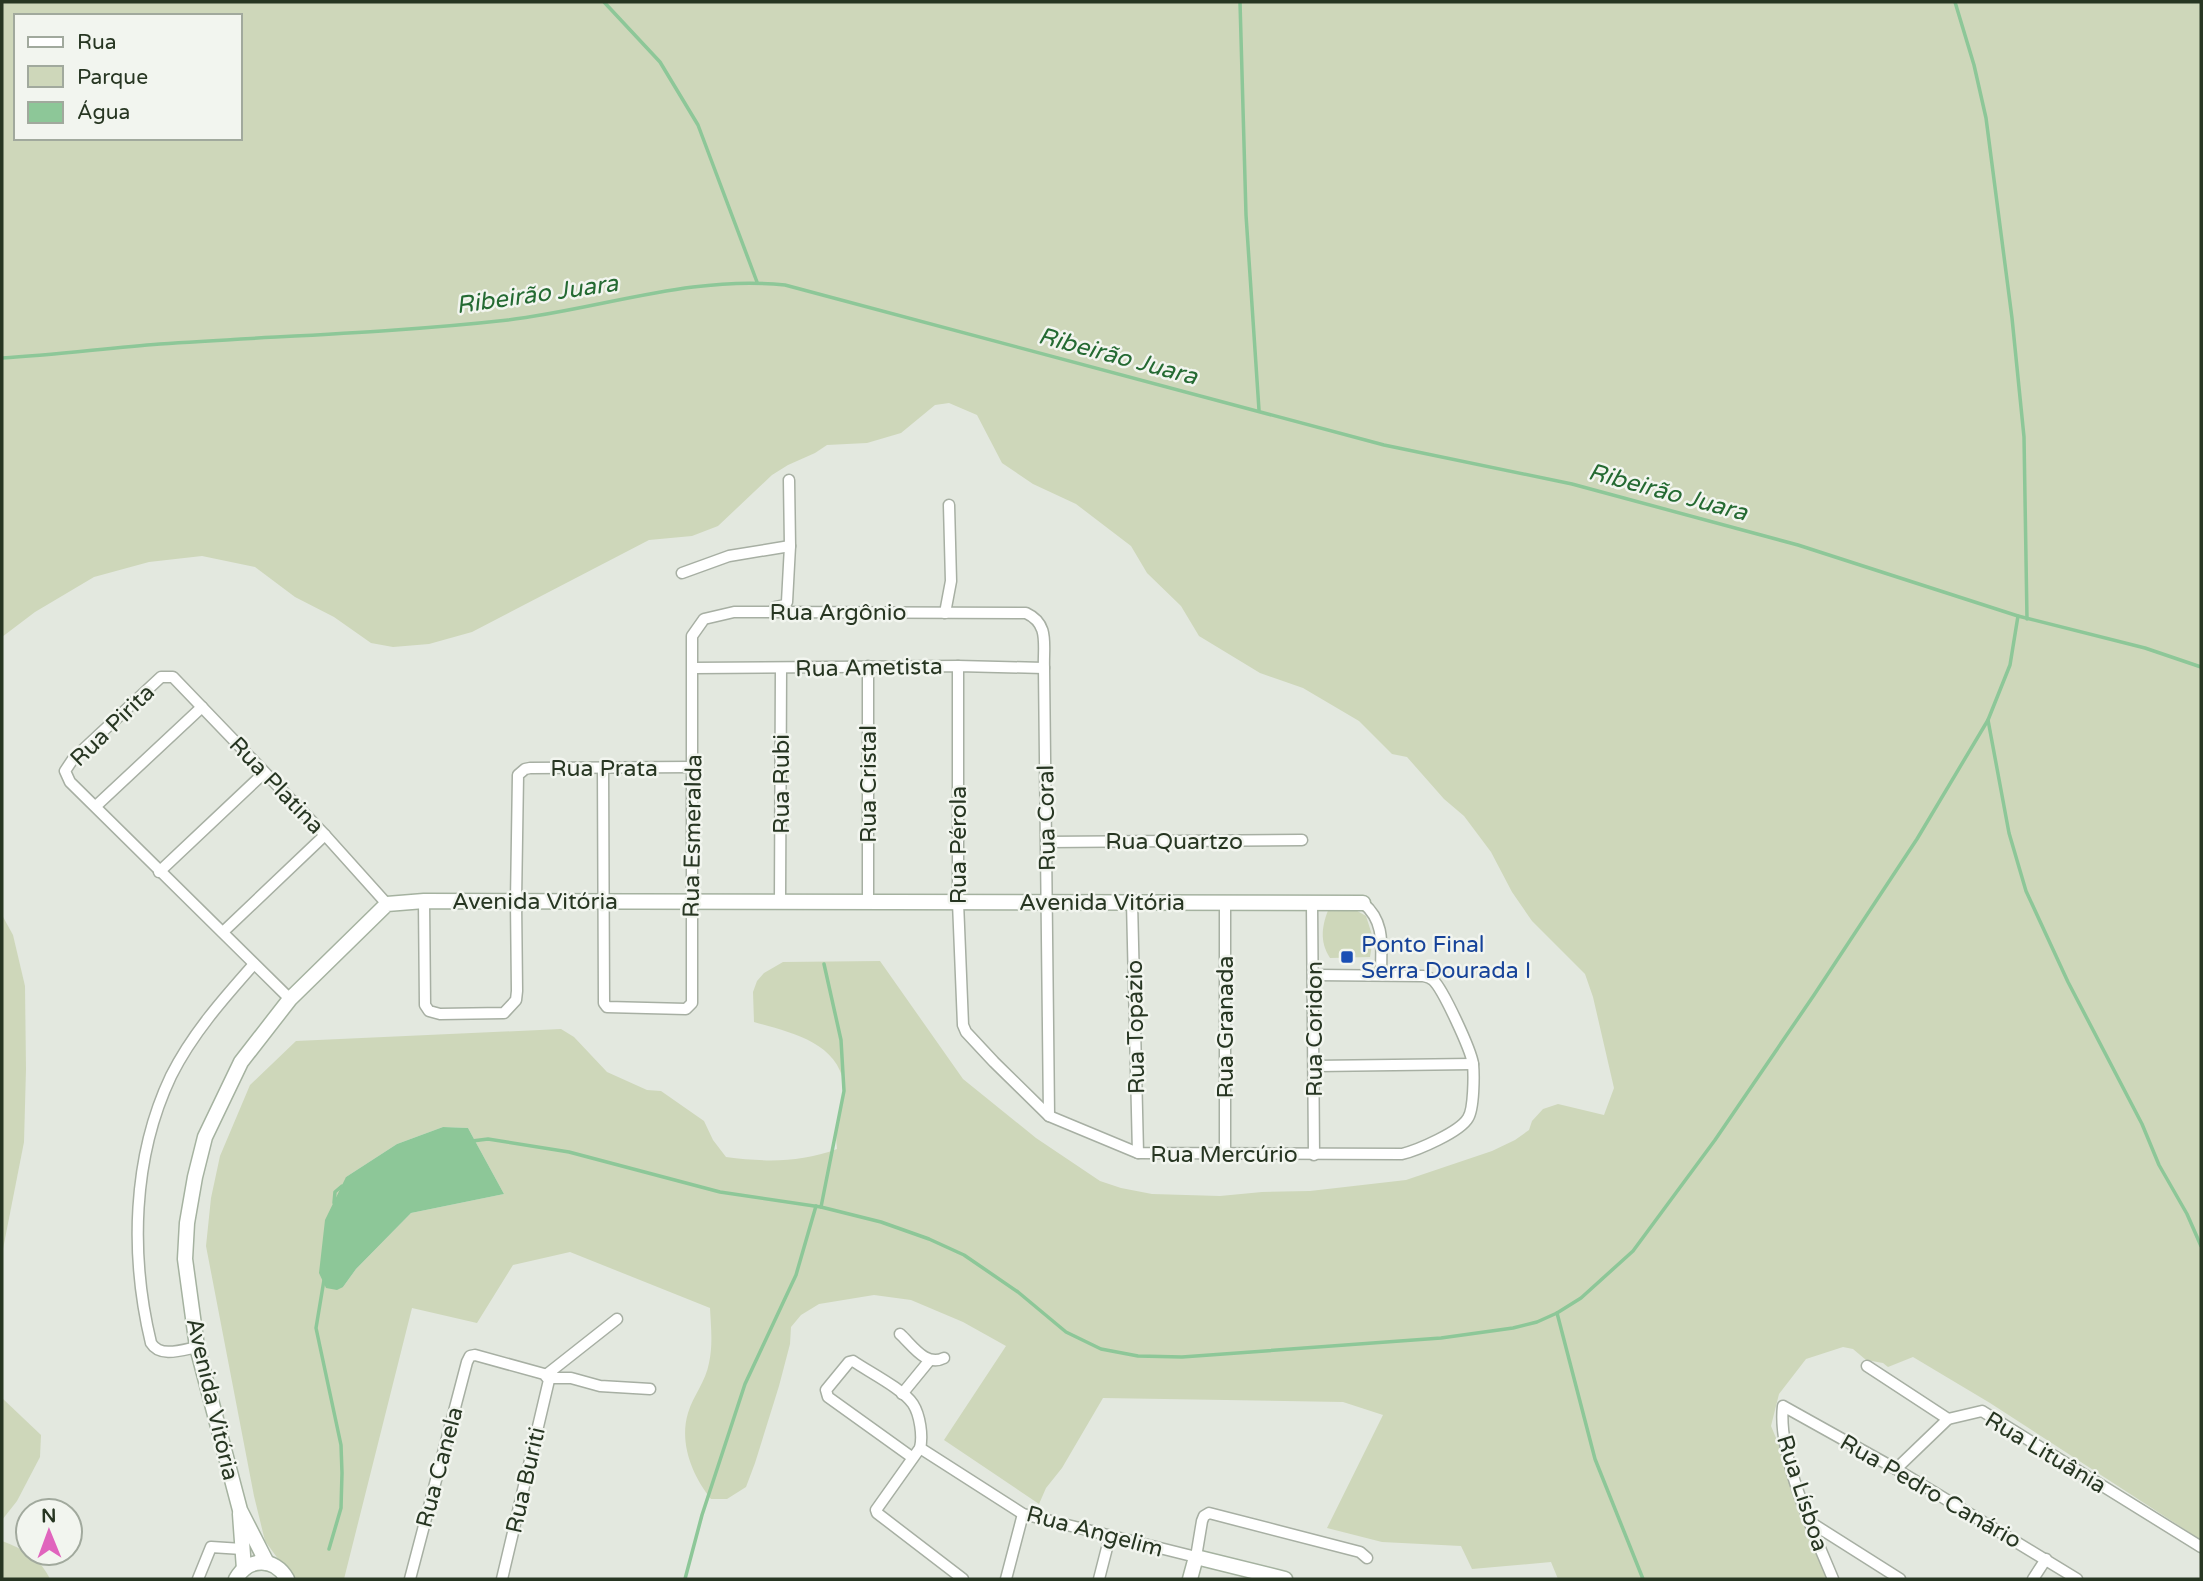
<svg xmlns="http://www.w3.org/2000/svg" width="2203" height="1581" font-family="'Varela Round',sans-serif">
<style>
.green{fill:#ced7ba;fill-rule:evenodd}
.water{fill:#8dc798}
.lines{fill:none;stroke-linecap:round;stroke-linejoin:round}
.stream{stroke:#8dc798;stroke-width:3.5}
.street-casing{stroke:#a7afa3;stroke-width:13}
.secondary-casing{stroke:#a5b2a0;stroke-width:17}
.street{stroke:#fff;stroke-width:10}
.secondary{stroke:#fff;stroke-width:14}
.transit-dot{fill:#1a4fb4;stroke:#f2f5ef;stroke-width:2.5}
.labels{text-anchor:middle;stroke-width:5;stroke-linejoin:round;paint-order:stroke}
.street-label{font-size:23px;fill:#273622;stroke:#f2f5ef}
.transit-label{font-size:23px;fill:#164399;stroke:#f2f5ef;text-anchor:start}
.water-label{font-size:24px;font-style:italic;fill:#246a32;stroke:#f2f5ef}
</style>
<rect width="100%" height="100%" fill="#e3e8df"/>
<g class="green">
<path d="M2,2H2201V1540L1990,1403L1913,1357L1888,1367L1883,1363L1866,1360L1853,1349L1843,1347L1806,1359L1779,1394L1771,1426L1805,1507L1828,1579H1558L1551,1562L1472,1569L1461,1546L1382,1542L1327,1528L1383,1415L1343,1402L1103,1398L1062,1468L1046,1488L1039,1504L944,1440L1006,1346L963,1322L911,1300L874,1295L819,1304L801,1315L791,1327L790,1344L779,1386L755,1463L746,1487L727,1499H711C692,1475 679,1443 688,1413C693,1396 706,1381 709,1363C713,1345 711,1327 710,1308L570,1252L513,1265L477,1323L412,1308L344,1579L292,1578L265,1541L254,1496L206,1246L211,1198L220,1156L250,1085L296,1041L561,1029L574,1037L607,1072L647,1090L661,1091L704,1121L713,1140L726,1157C765,1162 799,1163 837,1149C836,1142 836,1134 837,1127C839,1114 846,1096 844,1084C837,1041 788,1032 754,1022L753,992L757,981L764,973L783,962L880,961L963,1079L1036,1138L1100,1181L1121,1188L1152,1194L1220,1196L1262,1192L1310,1191L1406,1180L1492,1151L1515,1140L1529,1130L1532,1121L1543,1109L1558,1104L1604,1115L1614,1088L1593,997L1585,974L1532,921L1512,892L1491,852L1464,816L1444,799L1407,757L1392,754L1359,721L1303,688L1260,673L1199,636L1181,606L1147,573L1131,546L1076,504L1033,484L1002,463L977,415L949,403L935,405L901,433L867,443L827,445L815,453L788,465L772,475L718,526L692,536L649,540L472,632L429,644L393,647L371,643L334,617L295,597L255,567L202,556L149,562L94,577L35,612L2,637ZM16,16H240V138H16ZM443,1127L468,1128L504,1194L411,1213L356,1269L343,1287L346,1177L397,1144Z"/>
<path d="M1345,904L1366,916L1373,938L1370,957L1330,958C1319,941 1322,925 1329,908Z"/>
<polygon points="2,915 13,935 25,986 26,1069 24,1142 2,1254"/>
<polygon points="2,1398 41,1435 40,1457 17,1501 2,1520"/>
<path d="M2,1541C23,1549 40,1558 50,1579H2Z"/>
</g>
<polygon class="water" points="443,1127 468,1128 504,1194 411,1213 356,1269 343,1287 337,1290 326,1288 319,1273 325,1220 346,1177 397,1144"/>
<g class="lines">
<g class="stream">
<polyline points="604,2 660,62 698,125 757,282"/>
<polyline points="1240,2 1246,215 1259,410"/>
<polyline points="1955,2 1974,65 1986,118 2012,318 2024,437 2027,619"/>
<path d="M2,358C55,355 107,348 160,344C276,336 392,333 508,320C600,309 691,275 785,285L1384,445L1572,484L1798,545L2018,616L2145,648L2201,667"/>
<polyline points="1988,720 2009,833 2026,891 2068,982 2142,1124 2159,1165 2187,1214 2201,1246"/>
<polyline points="472,1141 488,1139 569,1152 720,1192 821,1207 881,1222 929,1239 964,1255 1018,1292 1066,1332 1101,1349 1138,1356 1182,1357 1441,1338 1513,1328 1537,1322 1557,1313 1581,1298 1633,1251 1715,1140 1814,995 1917,839 1988,720 2010,665 2018,616"/>
<polyline points="334,1203 335,1192 342,1186"/>
<polyline points="821,1207 844,1091 841,1040 824,964"/>
<polyline points="324,1280 316,1328 341,1445 342,1473 341,1508 329,1549"/>
<polyline points="1557,1313 1595,1459 1643,1579"/>
<polyline points="685,1579 702,1515 745,1384 796,1275 816,1206"/>
</g>
<defs>
<g id="street">
<polyline points="682,573 729,556 790,546"/>
<polyline points="775,607 785,605 787,602 790,546 789,480"/>
<polyline points="945,613 951,581 949,505"/>
<polyline points="868,666 868,902"/>
<path d="M958,666V902L963,1025L966,1032L994,1062L1049,1116L1138,1153L1402,1154C1418,1150 1460,1132 1468,1118C1474,1109 1474,1075 1473,1064C1471,1050 1443,989 1433,980C1429,977 1428,977 1423,976L1314,975"/>
<polyline points="694,668 958,666 1044,668"/>
<path d="M603,767L604,1003L607,1007L686,1009L692,1003V636L704,619L734,612L1026,613C1050,624 1043,645 1044,668L1049,1116"/>
<polyline points="96,806 202,707"/>
<polyline points="1047,842 1302,840"/>
<polyline points="159,872 264,773"/>
<polyline points="424,901 425,1005 429,1011 440,1014 504,1013 516,1000 517,991 516,901 518,775 525,769 530,768 693,767"/>
<polyline points="780,901 781,668"/>
<polyline points="1132,902 1138,1153"/>
<polyline points="1225,902 1225,1153"/>
<path d="M1363,903C1386,922 1381,947 1381,974"/>
<polyline points="1312,904 1314,1155"/>
<polyline points="223,932 325,835"/>
<polyline points="290,999 70,782 65,771 73,759 161,677 173,677 325,835 387,904"/>
<polyline points="1315,1066 1473,1064"/>
<path d="M900,1334C913,1346 926,1367 944,1358"/>
<path d="M197,1347C182,1350 160,1358 151,1343C130,1256 132,1158 171,1076C192,1034 223,999 254,964"/>
<polyline points="1867,1366 1948,1419"/>
<polyline points="546,1375 617,1319"/>
<polyline points="549,1378 571,1378 600,1386 650,1389"/>
<polyline points="902,1394 929,1361"/>
<polyline points="920,1448 1023,1514 1196,1557 1202,1521 1204,1516 1209,1513 1360,1552 1367,1558"/>
<path d="M913,1458L828,1397L826,1390L849,1362L853,1361C869,1372 903,1389 913,1404C920,1415 923,1436 920,1448L876,1510L877,1513L963,1579"/>
<polyline points="1896,1469 1948,1419 1982,1411 2201,1547"/>
<polyline points="1810,1522 1900,1579"/>
<polyline points="198,1579 211,1547 242,1549"/>
<polyline points="410,1579 467,1362 470,1356 475,1355 544,1374 549,1380 502,1579"/>
<polyline points="1006,1579 1023,1514"/>
<polyline points="1099,1579 1110,1536"/>
<path d="M1833,1579C1814,1533 1777,1454 1783,1406L1896,1469L2077,1579"/>
<polyline points="2033,1579 2046,1559"/>
</g>
<g id="secondary">
<polyline points="240,1514 244,1569"/>
<polyline points="267,1563 240,1510 197,1347 185,1259 187,1223 195,1177 205,1137 241,1062 290,999 387,904 424,901 1363,903"/>
<path d="M236,1579C248,1557 275,1557 287,1579"/>
<polyline points="1190,1579 1196,1557 1285,1579"/>
</g>
</defs>
<use href="#street" class="street-casing"/>
<use href="#secondary" class="secondary-casing"/>
<use href="#street" class="street"/>
<use href="#secondary" class="secondary"/>
</g>
<rect class="transit-dot" x="1340" y="950" width="14" height="14" rx="3.5"/>
<g class="labels">
<g class="street-label">
<text x="838" y="620">Rua Argônio</text>
<text transform="translate(869 667) rotate(-1)" y="8">Rua Ametista</text>
<text transform="translate(112 725) rotate(-44)" y="8">Rua Pirita</text>
<text x="604" y="776">Rua Prata</text>
<text transform="translate(781 784) rotate(-90)" y="8">Rua Rubi</text>
<text transform="translate(868 784) rotate(-90)" y="8">Rua Cristal</text>
<text transform="translate(277 785) rotate(46)" y="8">Rua Platina</text>
<text transform="translate(1046 818) rotate(-91)" y="8">Rua Coral</text>
<text transform="translate(692 836) rotate(-89)" y="8">Rua Esmeralda</text>
<text x="1174" y="849">Rua Quartzo</text>
<text transform="translate(958 845) rotate(-90)" y="8">Rua Pérola</text>
<text x="535" y="909">Avenida Vitória</text>
<text x="1102" y="910">Avenida Vitória</text>
<text transform="translate(1135 1027) rotate(-91)" y="8">Rua Topázio</text>
<text transform="translate(1225 1027) rotate(-90)" y="8">Rua Granada</text>
<text transform="translate(1314 1029) rotate(-90)" y="8">Rua Coridon</text>
<text x="1224" y="1162">Rua Mercúrio</text>
<text transform="translate(213 1399) rotate(77)" y="8">Avenida Vitória</text>
<text transform="translate(2046 1452) rotate(31)" y="8">Rua Lituânia</text>
<text transform="translate(439 1467) rotate(-75)" y="8">Rua Canela</text>
<text transform="translate(525 1480) rotate(-77)" y="8">Rua Buriti</text>
<text transform="translate(1931 1491) rotate(30)" y="8">Rua Pedro Canário</text>
<text transform="translate(1803 1493) rotate(72)" y="8">Rua Lísboa</text>
<text transform="translate(1095 1531) rotate(15)" y="8">Rua Angelim</text>
</g>
<g class="transit-label">
<text x="1361" y="952">Ponto Final<tspan x="1361" dy="26">Serra Dourada I</tspan></text>
</g>
<g class="water-label">
<text transform="translate(537 294) rotate(-8)" y="8">Ribeirão Juara</text>
<text transform="translate(1118 356) rotate(15)" y="8">Ribeirão Juara</text>
<text transform="translate(1668 492) rotate(15)" y="8">Ribeirão Juara</text>
</g>
</g>
<rect width="2203" height="1581" fill="none" stroke="#273622" stroke-width="7"/>
<rect x="14" y="14" width="228" height="126" fill="#f2f5ef" stroke="#a1a99d" stroke-width="2"/>
<rect x="28" y="37" width="35" height="10" fill="#ffffff" stroke="#a1a99d" stroke-width="2"/>
<text x="77" y="49" font-size="21" fill="#273622">Rua</text>
<rect x="28" y="66" width="35" height="21" fill="#ced7ba" stroke="#a1a99d" stroke-width="2"/>
<text x="77" y="84" font-size="21" fill="#273622">Parque</text>
<rect x="28" y="102" width="35" height="21" fill="#8dc798" stroke="#a1a99d" stroke-width="2"/>
<text x="77" y="119" font-size="21" fill="#273622">Água</text>
<g transform="translate(49 1532) rotate(359)"><circle r="33" fill="#f2f5ef" stroke="#a1a99d" stroke-width="2"/>
<path d="M0-5L12 26L0 18L-12 26Z" fill="#e064bd"/>
<text y="-10" font-size="19" font-weight="bold" text-anchor="middle" fill="#273622">N</text>
</g>
</svg>
